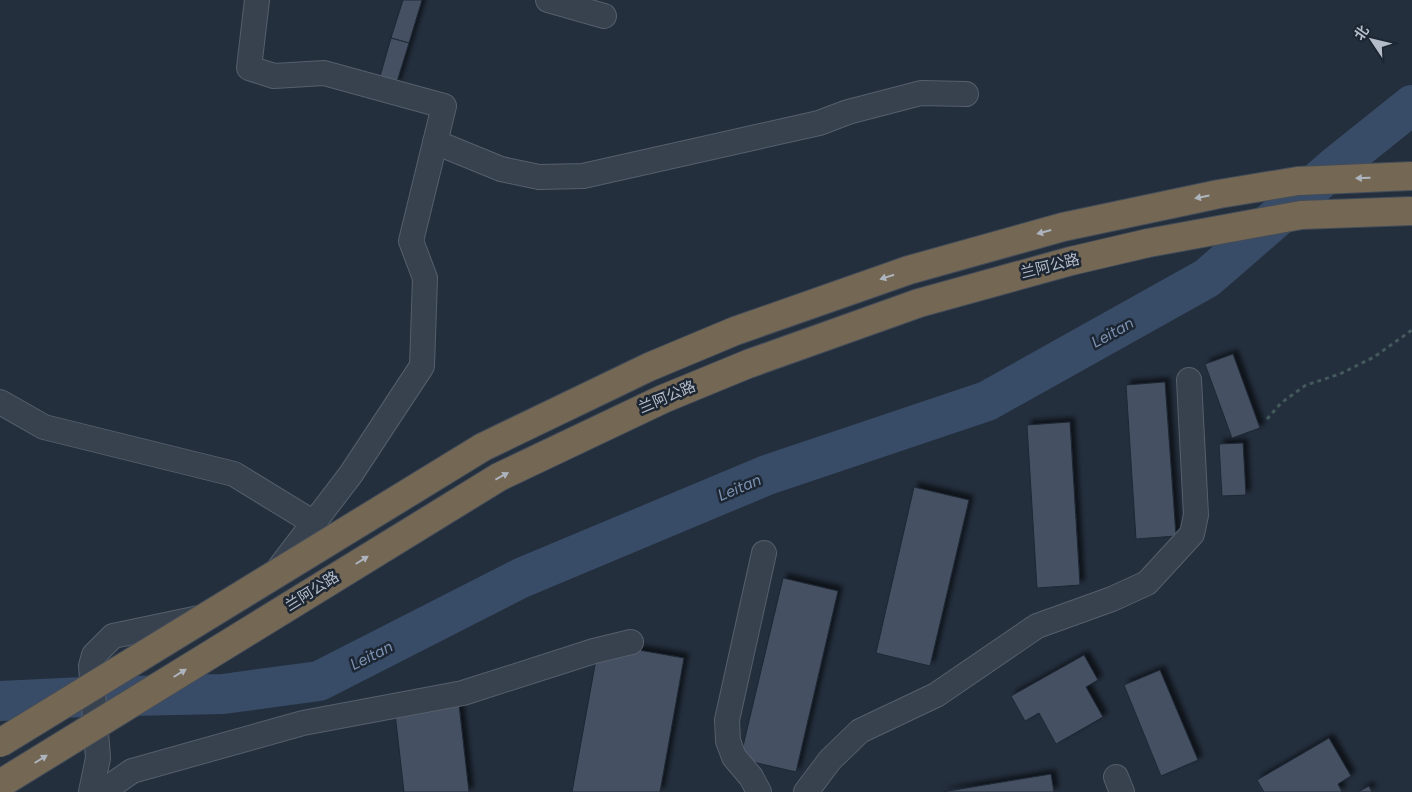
<svg xmlns="http://www.w3.org/2000/svg" width="1412" height="792" font-family="Figtree,'Noto Sans SC',sans-serif">
<style>
.lines{fill:none;stroke-linecap:round;stroke-linejoin:round}
.river{stroke:#394c67;stroke-width:40}
.building{fill:#455162;stroke:#1f2835;filter:url(#shadow)}
.street-casing{stroke:#565f6c;stroke-width:26}
.path{stroke:#44595c;stroke-width:3;stroke-dasharray:4 4;stroke-linecap:butt}
.street{stroke:#38414e;stroke-width:24}
.highway-bridge-casing{stroke:#434c59;stroke-width:30;stroke-linecap:butt}
.highway-bridge{stroke:#746855;stroke-width:28}
.oneway{fill:#aeb4bd}
.labels{text-anchor:middle;stroke-width:5;stroke-linejoin:round;paint-order:stroke}
.street-label{font-size:15px;fill:#b4bcc9;stroke:#1d2633}
.water-label{font-size:16px;font-style:italic;fill:#7c92b1;stroke:#1d2633}
</style>
<defs>
<filter id="shadow"><feDropShadow dx="4.5" dy="-4.5" stdDeviation="2.5" flood-color="#0009"/></filter>
</defs>
<rect width="100%" height="100%" fill="#242f3e"/>
<g class="lines">
<polyline class="river" points="0,701 83,697 223,694 319,681 521,578 767,475 987,401 1207,278 1337,165 1412,105"/>
</g>
<g class="building">
<polygon points="403,0 422,0 409,43 391,38"/>
<polygon points="391,38 409,43 396,85 379,80"/>
<polygon points="1233,354 1260,428 1232,438 1205,364"/>
<polygon points="1165,382 1176,536 1136,539 1126,385"/>
<polygon points="1070,422 1080,585 1037,588 1027,425"/>
<polygon points="1243,443 1246,495 1222,496 1219,444"/>
<polygon points="914,487 969,500 930,666 876,653"/>
<polygon points="783,578 838,591 796,772 740,759"/>
<polygon points="599,643 684,658 660,792 572,792"/>
<polygon points="1084,655 1098,680 1086,687 1103,717 1056,744 1039,713 1025,721 1011,696"/>
<polygon points="1160,670 1198,760 1161,776 1124,685"/>
<polygon points="459,705 469,792 404,792 395,713"/>
<polygon points="1329,738 1351,776 1338,784 1342,792 1264,792 1257,780"/>
<polygon points="1051,774 1054,792 942,792"/>
<polygon points="1369,786 1372,792 1358,792"/>
</g>
<g class="lines">
<defs>
<g id="street">
<polyline points="257,0 249,68 274,76 324,73 444,106 411,241 425,278 422,366 351,474 277,571"/>
<polyline points="548,0 604,16"/>
<polyline points="435,142 501,169 539,177 583,176 819,123 848,112 921,93 966,94"/>
<polyline points="0,402 44,427 234,474 314,523"/>
<polyline points="1116,777 1122,792"/>
<polyline points="91,792 98,758 91,666 94,655 113,636 199,618"/>
<polyline points="102,792 132,771 303,723 463,693 594,651 631,642"/>
<polyline points="759,792 751,777 734,757 728,741 727,720 764,553"/>
<polyline points="806,792 830,760 860,731 936,695 1037,626 1112,599 1147,583 1192,534 1196,515 1189,380"/>
</g>
</defs>
<use href="#street" class="street-casing"/>
<polyline class="path" points="1267,419 1281,403 1306,385 1340,374 1374,357 1412,330"/>
<use href="#street" class="street"/>
<defs>
<g id="highway-bridge">
<polyline points="0,743 483,447 649,367 735,331 909,270 1063,227 1219,194 1298,181 1412,176"/>
<polyline points="0,784 499,477 663,399 748,364 919,303 1071,261 1148,243 1301,215 1412,211"/>
</g>
</defs>
<use href="#highway-bridge" class="highway-bridge-casing"/>
<use href="#highway-bridge" class="highway-bridge"/>
</g>
<defs><path id="oneway-solid" d="M-6-.8H1V-3.2L6.5 0L1 3.2V.8H-6Z" transform="scale(1.25)"/></defs>
<g class="oneway">
<use href="#oneway-solid" transform="translate(1363 178) rotate(178)"/>
<use href="#oneway-solid" transform="translate(1202 197) rotate(169)"/>
<use href="#oneway-solid" transform="translate(1044 232) rotate(165)"/>
<use href="#oneway-solid" transform="translate(887 277) rotate(162)"/>
<use href="#oneway-solid" transform="translate(502 476) rotate(-28)"/>
<use href="#oneway-solid" transform="translate(362 560) rotate(-32)"/>
<use href="#oneway-solid" transform="translate(180 673) rotate(-32)"/>
<use href="#oneway-solid" transform="translate(41 759) rotate(-32)"/>
</g>
<g class="labels">
<g class="street-label">
<text transform="translate(1050 266) rotate(-14)" y="5">兰阿公路</text>
<text transform="translate(667 397) rotate(-23)" y="5">兰阿公路</text>
<text transform="translate(312 591) rotate(-32)" y="5">兰阿公路</text>
</g>
<g class="water-label">
<text transform="translate(1112 332) rotate(-29)" y="6">Leitan</text>
<text transform="translate(739 487) rotate(-23)" y="6">Leitan</text>
<text transform="translate(371 655) rotate(-27)" y="6">Leitan</text>
</g>
</g>
<g transform="translate(1372 40) rotate(305)" stroke="#1d2633" stroke-width="4" paint-order="stroke">
<path d="M0-4L9 19L0 12L-9 19Z" fill="#b4bcc9"/>
<text y="-8" font-size="14" font-weight="bold" text-anchor="middle" fill="#b4bcc9">北</text>
</g>
</svg>
